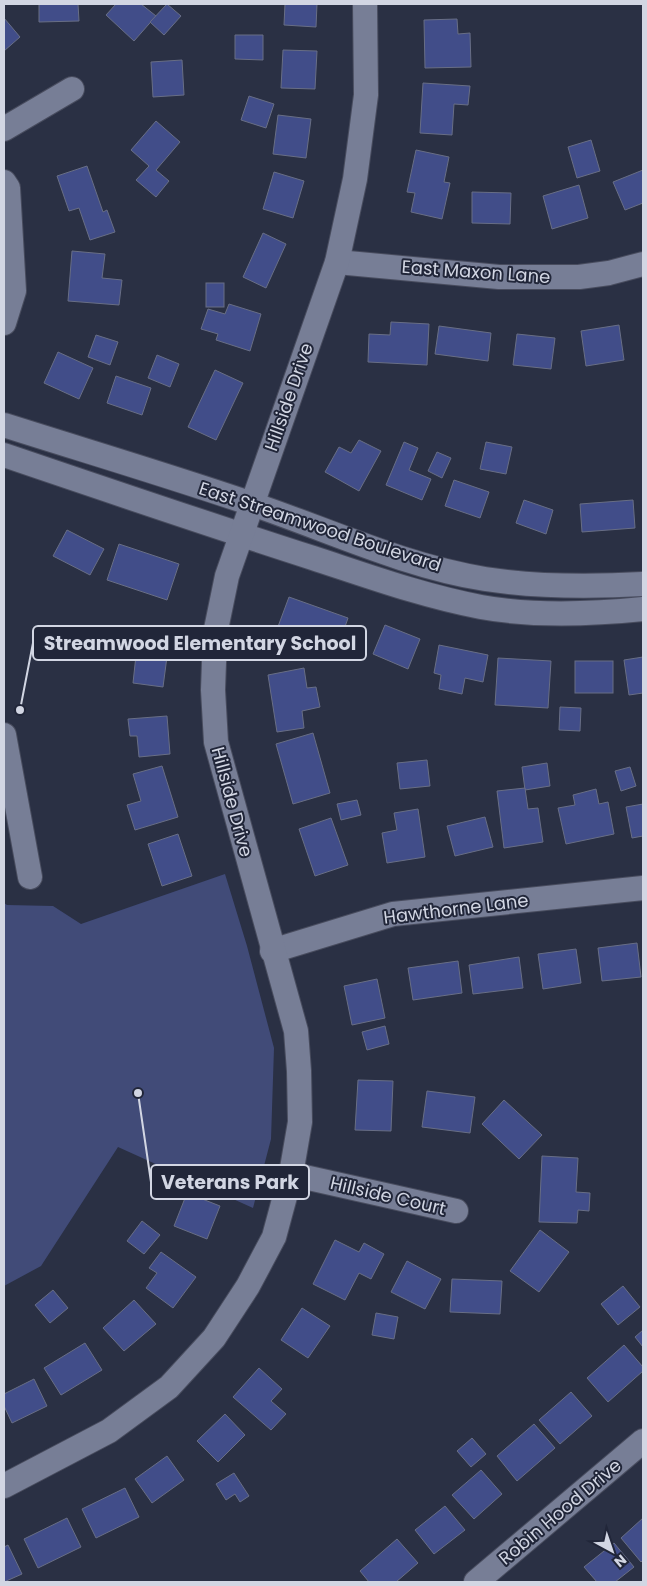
<svg xmlns="http://www.w3.org/2000/svg" width="647" height="1586" font-family="Poppins,sans-serif">
<style>
.green{fill:#414b78}
.building{fill:#414d89;stroke:#686e85}
.lines{fill:none;stroke-linecap:round;stroke-linejoin:round}
.minor-casing{stroke:#484c5e;stroke-width:26}
.minor{stroke:#777e96;stroke-width:24}
.labels{text-anchor:middle;stroke-width:4;stroke-linejoin:round;paint-order:stroke}
.street-label{font-size:18px;fill:#d2d6e3;stroke:#212639}
.leader{fill:none;stroke:#d2d6e3;stroke-width:2}
.callout-dot{fill:#d2d6e3;stroke:#212639;stroke-width:2}
.callout{fill:#212639;stroke:#d2d6e3;stroke-width:2}
.callout-label{font-size:19px;text-anchor:middle;font-weight:bold;fill:#d2d6e3}
</style>
<rect width="100%" height="100%" fill="#2a3044"/>
<polygon class="green" points="225,874 247,946 274,1048 271,1139 253,1208 118,1147 41,1266 4,1286 4,903 7,905 53,906 81,924"/>
<g class="building">
<polygon points="39,4 78,4 79,21 39,22"/>
<polygon points="116,4 141,4 156,16 134,41 106,15"/>
<polygon points="167,4 181,16 164,35 150,22"/>
<polygon points="285,4 317,4 316,27 284,25"/>
<polygon points="4,18 20,37 4,51"/>
<polygon points="457,19 458,34 470,33 471,67 425,68 424,20"/>
<polygon points="235,35 263,35 263,60 235,59"/>
<polygon points="283,50 317,51 315,89 281,88"/>
<polygon points="182,60 184,95 153,97 151,62"/>
<polygon points="423,83 470,86 468,105 454,104 452,135 420,133"/>
<polygon points="249,96 274,104 266,128 241,120"/>
<polygon points="278,115 311,119 306,158 273,154"/>
<polygon points="156,121 180,142 156,170 169,181 156,197 136,180 149,166 131,150"/>
<polygon points="591,140 600,171 577,178 568,147"/>
<polygon points="416,150 449,157 444,182 450,183 442,219 411,212 415,193 407,192"/>
<polygon points="87,166 103,212 107,210 115,232 90,240 79,208 69,211 57,176"/>
<polygon points="643,170 643,203 625,210 613,182"/>
<polygon points="274,172 304,181 293,218 263,209"/>
<polygon points="579,185 588,218 552,229 543,196"/>
<polygon points="472,192 511,193 510,224 472,223"/>
<polygon points="263,233 286,244 266,288 243,277"/>
<polygon points="72,251 105,254 102,278 122,280 119,305 68,301"/>
<rect x="206" y="283" width="18" height="24"/>
<polygon points="229,304 261,314 250,351 216,340 218,334 201,329 208,309 225,314"/>
<polygon points="391,322 429,324 427,365 368,362 369,334 390,335"/>
<polygon points="619,325 624,360 586,366 581,331"/>
<polygon points="439,326 491,333 488,361 435,354"/>
<polygon points="517,334 555,338 551,369 513,365"/>
<polygon points="96,335 118,342 110,365 88,357"/>
<polygon points="58,352 93,368 79,399 44,383"/>
<polygon points="157,355 179,364 170,387 148,378"/>
<polygon points="215,370 243,383 216,440 188,427"/>
<polygon points="116,376 151,388 142,415 107,403"/>
<polygon points="359,440 381,451 359,491 325,472 339,447 351,453"/>
<polygon points="404,442 418,448 409,470 431,479 422,500 386,485"/>
<polygon points="486,442 512,447 506,474 480,469"/>
<polygon points="437,452 451,458 442,478 428,471"/>
<polygon points="454,480 489,492 480,518 445,506"/>
<polygon points="524,500 553,510 546,534 516,523"/>
<polygon points="633,500 635,528 582,532 580,504"/>
<polygon points="67,530 104,549 90,575 53,556"/>
<polygon points="119,544 179,564 167,600 107,580"/>
<polygon points="289,597 348,618 336,653 276,632"/>
<polygon points="385,625 420,639 408,669 373,654"/>
<polygon points="439,645 488,655 483,682 465,678 462,694 439,689 441,675 434,673"/>
<polygon points="137,646 168,649 163,687 133,683"/>
<polygon points="643,657 643,693 629,695 624,660"/>
<polygon points="498,658 551,661 548,708 495,705"/>
<rect x="575" y="661" width="38" height="32"/>
<polygon points="304,668 307,688 316,687 320,707 302,711 304,728 277,732 268,675"/>
<polygon points="560,707 581,708 580,731 559,730"/>
<polygon points="167,716 170,754 139,757 137,736 130,736 128,719"/>
<polygon points="313,733 330,793 293,804 276,744"/>
<polygon points="427,760 430,786 400,789 397,763"/>
<polygon points="547,763 550,786 525,790 522,767"/>
<polygon points="162,766 178,817 135,830 127,805 141,801 133,774"/>
<polygon points="630,767 636,786 621,791 615,771"/>
<polygon points="525,788 528,809 538,808 543,842 504,848 497,791"/>
<polygon points="596,789 599,804 608,802 614,834 566,844 558,808 575,805 573,795"/>
<polygon points="357,800 361,815 341,820 337,804"/>
<polygon points="643,804 643,836 632,838 626,807"/>
<polygon points="418,809 425,857 387,863 382,833 397,830 394,813"/>
<polygon points="485,817 493,847 455,856 447,826"/>
<polygon points="331,818 348,865 315,876 299,829"/>
<polygon points="178,834 192,876 162,886 148,844"/>
<polygon points="637,943 641,977 602,981 598,948"/>
<polygon points="576,949 581,983 543,989 538,954"/>
<polygon points="519,957 523,988 473,994 469,965"/>
<polygon points="458,961 462,993 413,1000 408,968"/>
<polygon points="377,979 385,1018 352,1025 344,986"/>
<polygon points="385,1026 389,1044 367,1050 362,1032"/>
<polygon points="358,1080 393,1081 391,1131 355,1130"/>
<polygon points="427,1091 475,1097 470,1133 422,1127"/>
<polygon points="504,1100 542,1135 519,1159 482,1124"/>
<polygon points="542,1156 578,1158 576,1192 590,1193 589,1211 578,1210 577,1223 539,1222"/>
<polygon points="187,1193 220,1206 207,1239 174,1226"/>
<polygon points="142,1221 160,1235 144,1254 127,1241"/>
<polygon points="540,1230 569,1252 539,1292 510,1271"/>
<polygon points="335,1240 359,1252 364,1243 384,1254 371,1279 359,1273 345,1300 313,1284"/>
<polygon points="161,1252 196,1277 173,1308 146,1288 157,1273 149,1268"/>
<polygon points="407,1261 441,1279 425,1309 391,1292"/>
<polygon points="452,1279 502,1281 500,1314 450,1312"/>
<polygon points="623,1286 640,1307 618,1325 601,1304"/>
<polygon points="53,1290 68,1308 50,1323 35,1305"/>
<polygon points="134,1300 156,1324 124,1351 103,1328"/>
<polygon points="302,1308 330,1326 308,1358 281,1340"/>
<polygon points="376,1313 398,1317 394,1339 372,1335"/>
<polygon points="643,1330 643,1347 635,1337"/>
<polygon points="85,1343 102,1370 61,1395 44,1368"/>
<polygon points="624,1345 643,1367 643,1371 608,1402 587,1378"/>
<polygon points="259,1368 282,1389 271,1401 286,1414 271,1430 233,1397"/>
<polygon points="34,1379 47,1406 12,1423 4,1406 4,1394"/>
<polygon points="571,1392 592,1416 560,1444 539,1420"/>
<polygon points="225,1414 245,1435 218,1462 197,1441"/>
<polygon points="534,1424 555,1448 517,1481 497,1456"/>
<polygon points="472,1438 486,1454 471,1467 457,1451"/>
<polygon points="167,1456 184,1480 152,1503 135,1479"/>
<polygon points="481,1470 502,1494 474,1519 452,1495"/>
<polygon points="234,1473 249,1496 240,1502 235,1494 226,1500 216,1484"/>
<polygon points="125,1488 139,1517 96,1538 82,1509"/>
<polygon points="445,1506 465,1530 434,1554 415,1530"/>
<polygon points="67,1518 81,1547 38,1568 24,1539"/>
<polygon points="643,1518 643,1560 641,1562 621,1538"/>
<polygon points="397,1539 418,1563 396,1582 369,1582 360,1571"/>
<polygon points="614,1543 634,1567 615,1582 597,1582 584,1567"/>
<polygon points="8,1545 22,1574 4,1582 4,1547"/>
</g>
<g class="lines">
<defs>
<g id="minor">
<polyline points="4,129 72,89"/>
<polyline points="4,182 8,188 14,291 4,323"/>
<polyline points="337,262 499,277 579,277 609,273 643,264"/>
<path d="M4,425C86,451 170,476 252,504C329,530 404,566 485,579C537,587 591,587 643,584"/>
<path d="M4,455C107,490 210,525 313,558C368,576 423,596 481,607C530,616 593,614 643,609"/>
<polyline points="4,735 30,877"/>
<polyline points="272,951 393,914 643,888"/>
<polyline points="291,1174 456,1211"/>
<polyline points="4,1486 109,1431 169,1387 214,1338 248,1286 274,1237 291,1174 300,1122 299,1071 296,1031 216,742 213,690 215,634 227,576 337,262 355,179 366,95 365,4"/>
<polyline points="476,1582 643,1441"/>
</g>
</defs>
<use href="#minor" class="minor-casing"/>
<use href="#minor" class="minor"/>
</g>
<g class="labels">
<g class="street-label">
<text transform="translate(476 272) rotate(4)" y="6">East Maxon Lane</text>
<text transform="translate(289 397) rotate(-71)" y="6">Hillside Drive</text>
<text transform="translate(320 527) rotate(18)" y="6">East Streamwood Boulevard</text>
<text transform="translate(232 802) rotate(75)" y="6">Hillside Drive</text>
<text transform="translate(456 909) rotate(-7)" y="6">Hawthorne Lane</text>
<text transform="translate(388 1196) rotate(13)" y="6">Hillside Court</text>
<text transform="translate(560 1512) rotate(-40)" y="6">Robin Hood Drive</text>
</g>
</g>
<path class="leader" d="M20 710L33 643M138 1093L151 1182"/>
<g class="callout-dot">
<circle cx="20" cy="710" r="5"/>
<circle cx="138" cy="1093" r="5"/>
</g>
<g class="callout">
<rect x="33" y="626" width="333" height="34" rx="5"/>
<rect x="151" y="1165" width="158" height="34" rx="5"/>
</g>
<g class="callout-label">
<text x="200" y="650">Streamwood Elementary School</text>
<text x="230" y="1189">Veterans Park</text>
</g>
<rect width="647" height="1586" fill="none" stroke="#d2d6e3" stroke-width="10"/>
<g transform="translate(612 1551) rotate(140)" stroke="#212639" stroke-width="4" paint-order="stroke">
<path d="M0-4L9 19L0 12L-9 19Z" fill="#d2d6e3"/>
<text y="-8" font-size="14" font-weight="bold" text-anchor="middle" fill="#d2d6e3">N</text>
</g>
</svg>
